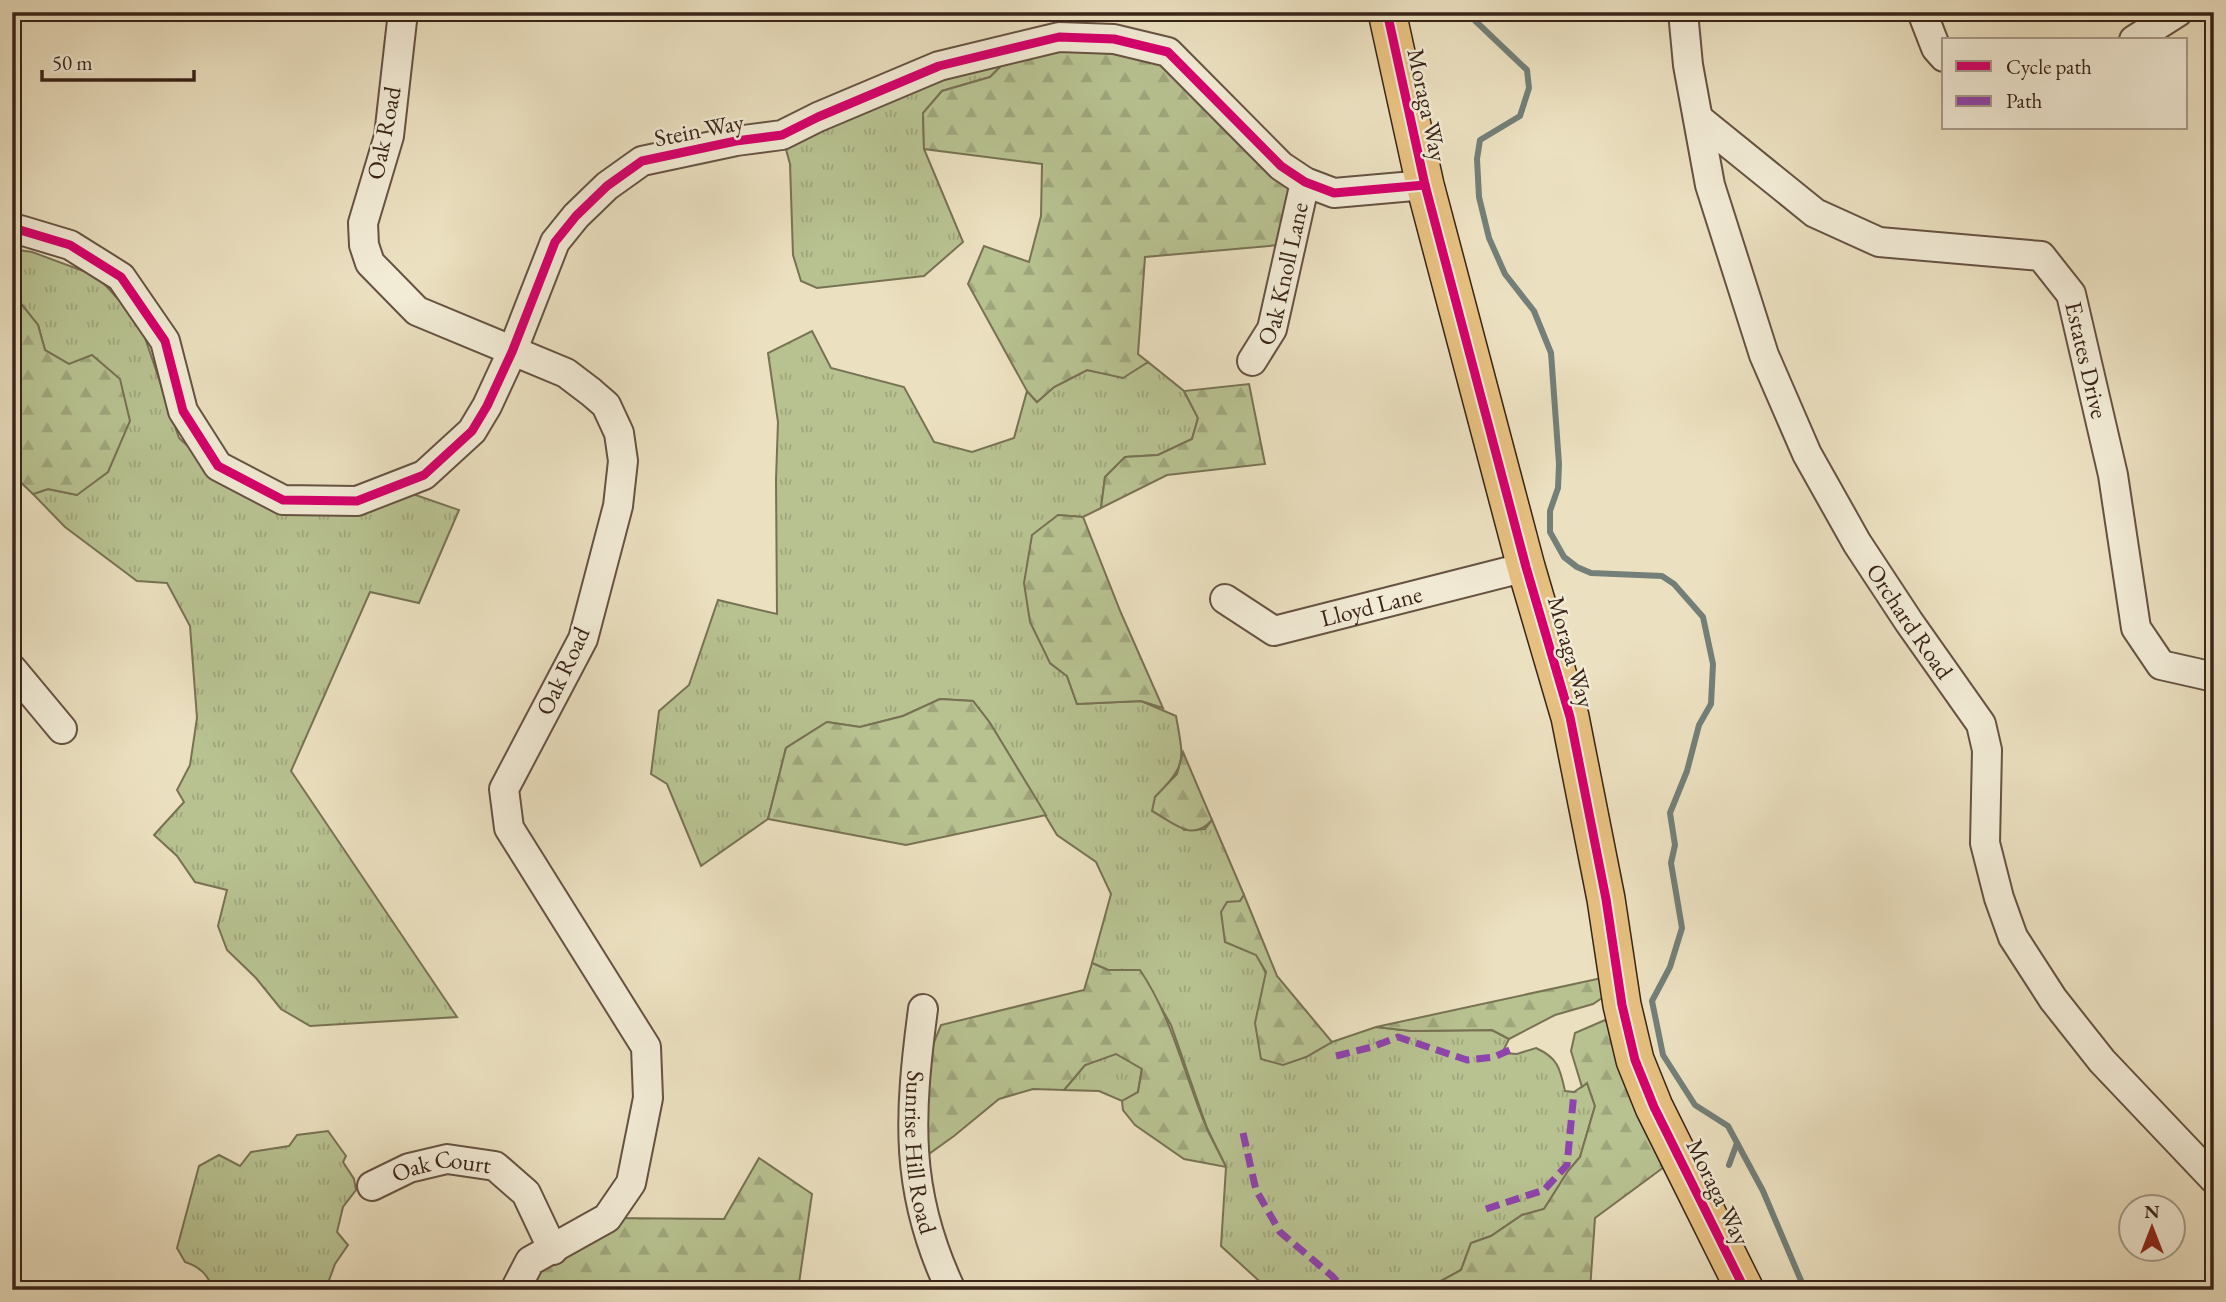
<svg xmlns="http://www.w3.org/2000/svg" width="2226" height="1302" font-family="'EB Garamond',serif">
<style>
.grass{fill:url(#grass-tufts);stroke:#787254;stroke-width:2}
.forest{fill:url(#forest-firs);stroke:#787254;stroke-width:2}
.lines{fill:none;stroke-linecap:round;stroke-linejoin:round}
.stream{stroke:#737f78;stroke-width:6}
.minor-casing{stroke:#665242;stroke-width:32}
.major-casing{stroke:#392318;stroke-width:40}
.minor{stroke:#f2ebd6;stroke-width:28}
.major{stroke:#e6c080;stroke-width:37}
.quiet{stroke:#8e44ad;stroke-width:7;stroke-dasharray:14 7;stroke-linecap:butt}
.cycleway-casing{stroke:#f2ebd6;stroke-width:13}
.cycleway{stroke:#d6006c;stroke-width:9}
.labels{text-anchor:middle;stroke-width:5;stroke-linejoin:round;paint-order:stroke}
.street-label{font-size:24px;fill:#392318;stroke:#f2ebd6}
</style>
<defs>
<pattern id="grass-tufts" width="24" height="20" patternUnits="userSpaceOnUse" patternTransform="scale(1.75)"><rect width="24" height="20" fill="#b8c291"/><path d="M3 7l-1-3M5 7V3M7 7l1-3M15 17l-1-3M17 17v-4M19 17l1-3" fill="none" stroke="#9fa67c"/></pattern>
<pattern id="forest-firs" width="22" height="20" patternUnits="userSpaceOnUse" patternTransform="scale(1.75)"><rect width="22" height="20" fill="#b8c291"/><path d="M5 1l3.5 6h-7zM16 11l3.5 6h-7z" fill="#9fa67c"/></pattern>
</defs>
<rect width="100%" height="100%" fill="#ebe0c0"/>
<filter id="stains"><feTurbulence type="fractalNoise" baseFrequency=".00286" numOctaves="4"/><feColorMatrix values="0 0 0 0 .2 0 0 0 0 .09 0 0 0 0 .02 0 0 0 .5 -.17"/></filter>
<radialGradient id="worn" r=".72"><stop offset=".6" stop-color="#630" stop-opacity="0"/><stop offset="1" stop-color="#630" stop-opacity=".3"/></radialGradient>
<g class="grass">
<polygon points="1020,47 990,77 942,91 923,113 924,149 963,242 924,276 817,288 801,281 793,255 790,164 782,135"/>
<polygon points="12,249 32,252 97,276 140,323 179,438 234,489 407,492 459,510 419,603 370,592 291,771 457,1017 310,1026 281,1009 256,978 227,950 218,926 227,890 195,882 177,856 154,835 184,802 177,790 190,765 197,718 190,626 167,583 137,581 65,527 33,494 48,489 77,495 69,364 45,350 38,325 18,300 12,300"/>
<path d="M812,331L831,368L904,387L934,442L972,452L1014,438L1027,391L1037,402L1054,387L1087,370L1123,377L1148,362L1184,391L1198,418L1192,439L1158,455L1125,457L1105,477L1101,508L1083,517L1058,515L1050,663L1067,676L1077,704L1141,701L1176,716C1184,761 1187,764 1155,797L1184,830L1205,829L1212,820L1244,895L1240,901L1257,955L1306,1057L1332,1042L1376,1027L1411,1031L1492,1030L1509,1039L1502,1053L1517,1054L1536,1048C1558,1058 1560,1068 1565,1091L1574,1092L1587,1083L1595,1106L1580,1157L1568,1171L1544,1209L1522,1215L1491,1236L1471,1243L1461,1270L1432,1286L1406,1285L1401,1290H1269L1221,1246L1226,1167L1207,1128L1171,1025L1140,971L1108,970L1092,963L1111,894L1096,862L1057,835L990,723L973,701L940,699L903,716L860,727L827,722L786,748L768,819L701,866L667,784L651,774L659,711L689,685L718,600L777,614L776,480L778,422L768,353Z"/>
<polygon points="1116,1053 1142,1068 1138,1092 1122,1101 1099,1091 1064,1090 1085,1065"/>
<path d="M328,1131L346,1156L343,1162L354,1179L356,1190L343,1207L337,1232L348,1245L335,1264L328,1283L322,1290H212C210,1275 198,1266 185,1262L177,1248L199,1166L219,1155L240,1166L251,1152L289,1146L297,1135Z"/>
</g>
<g class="forest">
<polygon points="1020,47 1168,52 1305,182 1291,244 1145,257 1138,354 1148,362 1123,378 1087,370 1054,387 1037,402 1027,391 968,284 984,246 1029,262 1041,216 1042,164 924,149 923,113 942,91 990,77"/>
<polygon points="12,300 18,300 38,325 45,350 69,364 92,355 120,379 130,421 108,472 77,495 48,489 33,494 12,474"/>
<polygon points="1249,384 1265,464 1167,475 1101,508 1105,477 1125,457 1158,455 1192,439 1198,418 1184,391"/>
<polygon points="1058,515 1083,517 1121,613 1163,708 1141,701 1077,704 1067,676 1050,663 1030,622 1024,583 1032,535"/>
<polygon points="940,699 973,701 990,723 1046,815 906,845 768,819 786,748 827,722 860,727 903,716"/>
<path d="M1183,752L1212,820C1192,843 1174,823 1152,811L1155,797L1177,774Z"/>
<polygon points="1244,895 1277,976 1332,1042 1306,1057 1283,1065 1261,1059 1255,1023 1266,972 1256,955 1225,942 1221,912 1227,902 1240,901"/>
<path d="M1092,963L1108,970H1140C1173,1019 1184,1075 1207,1129C1213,1142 1220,1154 1226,1167L1184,1159L1135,1125L1123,1110L1122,1101L1138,1092L1142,1069L1116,1054L1085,1065L1064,1090L1033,1089L999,1099L954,1136L926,1156L923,1069L941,1025L1084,990Z"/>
<polygon points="1611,976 1608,994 1593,1004 1555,1015 1509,1039 1492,1030 1411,1031 1376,1027"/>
<polygon points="1605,1020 1616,1034 1679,1156 1595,1218 1590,1290 1401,1290 1406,1285 1432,1286 1461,1270 1471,1243 1491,1236 1522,1215 1544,1209 1568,1171 1580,1157 1595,1106 1587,1083 1582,1087 1571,1051 1575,1033"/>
<polygon points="759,1158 812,1194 798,1290 515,1290 607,1218 724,1219"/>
</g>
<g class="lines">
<g class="stream">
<polyline points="1466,12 1527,70 1529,88 1520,116 1480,140 1477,159 1479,197 1489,238 1505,274 1534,311 1551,353 1559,464 1558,488 1550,511 1550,532 1564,557 1577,567 1591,573 1662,576 1674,584 1703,617 1713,664 1711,704 1699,725 1687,771 1670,813 1675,845 1671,863 1682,928 1670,967 1652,1001 1663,1055 1695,1105 1728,1126 1763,1191 1805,1290"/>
<polyline points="1729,1165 1737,1143"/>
</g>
<defs>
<g id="minor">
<polyline points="403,12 389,136 363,223 364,245 370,263 417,311 566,373 591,392 606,405 619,433 623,461 618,506 583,639 504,789 509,828 646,1047 648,1098 631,1183 607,1218 530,1261 515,1290"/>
<path id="s1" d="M1683,12L1688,65L1710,185L1764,355L1807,454L1857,543L1909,622L1981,724L1987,750L1985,843L1999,898L2013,937L2053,999L2102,1061L2214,1179"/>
<polyline points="1922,12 1936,48 1944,57"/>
<polyline points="2134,40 2178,12"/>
<path id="s2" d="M1700,120L1815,213L1879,242L2041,256L2071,294L2113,475L2136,628L2161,665L2214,677"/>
<polyline points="12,230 20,230 70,245 121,277 165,341 183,411 218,466 283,500 357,501 424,475 472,431 487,406 512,352 555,242 576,216 607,186 642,161 736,141 782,135 818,117 939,66 1059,37 1114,39 1168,52 1281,166 1305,182 1334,193 1425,185"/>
<path id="s3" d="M1252,361L1272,329L1305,182"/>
<path id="s4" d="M1225,599L1274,631L1526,567"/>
<polyline points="12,669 62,729"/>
<path id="s5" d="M923,1009C909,1115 904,1191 951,1290"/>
<path id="s6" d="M372,1186L409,1168L447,1159L495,1166L526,1193L553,1250"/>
</g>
<polyline id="major" points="1387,12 1425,185 1526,567 1570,717 1606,899 1622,1005 1635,1060 1654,1107 1745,1290"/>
</defs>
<use href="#minor" class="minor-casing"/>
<use href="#major" class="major-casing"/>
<use href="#minor" class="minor"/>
<use href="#major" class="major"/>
<g class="quiet">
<polyline points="1336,1056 1372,1047 1398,1037 1467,1060 1494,1057 1514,1048"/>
<polyline points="1243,1133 1256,1190 1280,1232 1332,1276 1345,1290"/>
<polyline points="1486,1209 1544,1190 1567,1165 1574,1092"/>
</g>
<defs>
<g id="cycleway">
<polyline points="1387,12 1425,185 1526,567 1570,717 1606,899 1622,1005 1635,1060 1654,1107 1745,1290"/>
<polyline points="12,230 20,230 70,245 121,277 165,341 183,411 218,466 283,500 357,501 424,475 472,431 487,406 512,352 555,242 576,216 607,186 642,161 736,141 782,135 818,117 939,66 1059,37 1114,39 1168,52 1281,166 1305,182 1334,193 1425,185"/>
</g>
</defs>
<use href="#cycleway" class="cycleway-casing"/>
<use href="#cycleway" class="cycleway"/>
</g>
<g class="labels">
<g class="street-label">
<text transform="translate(1427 105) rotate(78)" y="8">Moraga Way</text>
<text transform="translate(699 130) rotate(-11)" y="8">Stein Way</text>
<text transform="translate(384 133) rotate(-79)" y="8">Oak Road</text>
<text dy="8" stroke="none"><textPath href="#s3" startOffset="94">Oak Knoll Lane</textPath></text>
<text dy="8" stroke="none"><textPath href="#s2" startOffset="497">Estates Drive</textPath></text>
<text dy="8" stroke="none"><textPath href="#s4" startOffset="159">Lloyd Lane</textPath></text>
<text dy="8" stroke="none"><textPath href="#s1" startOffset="658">Orchard Road</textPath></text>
<text transform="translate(1571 652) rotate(74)" y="8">Moraga Way</text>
<text transform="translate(563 671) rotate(-65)" y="8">Oak Road</text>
<text dy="8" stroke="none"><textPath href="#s5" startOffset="144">Sunrise Hill Road</textPath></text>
<text dy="8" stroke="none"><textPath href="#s6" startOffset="74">Oak Court</textPath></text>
<text transform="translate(1718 1192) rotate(64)" y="8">Moraga Way</text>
</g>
</g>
<rect width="2226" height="1302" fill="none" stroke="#ebe0c0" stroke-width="42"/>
<rect x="14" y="14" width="2198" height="1274" fill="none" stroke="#392318" stroke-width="3.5"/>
<rect x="21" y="21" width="2184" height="1260" fill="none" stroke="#392318" stroke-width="2"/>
<rect x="1942" y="38" width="245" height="91" fill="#f2ebd6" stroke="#a89b8a" stroke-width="2"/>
<rect x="1956" y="61" width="35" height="10" fill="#d6006c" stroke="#a89b8a" stroke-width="2"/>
<text x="2006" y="74" font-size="21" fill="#392318">Cycle path</text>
<rect x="1956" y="96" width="35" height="10" fill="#8e44ad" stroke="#a89b8a" stroke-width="2"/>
<text x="2006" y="108" font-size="21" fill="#392318">Path</text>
<g transform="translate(2152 1228)"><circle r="33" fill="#f2ebd6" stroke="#a89b8a" stroke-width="2"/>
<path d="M0-5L12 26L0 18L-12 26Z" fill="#8f2418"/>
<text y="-10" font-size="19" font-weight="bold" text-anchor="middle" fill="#392318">N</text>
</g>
<path d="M42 70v10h152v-10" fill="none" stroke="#392318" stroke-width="3.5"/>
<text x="52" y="70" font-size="21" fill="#392318" stroke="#f2ebd6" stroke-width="5" paint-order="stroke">50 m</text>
<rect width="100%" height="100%" filter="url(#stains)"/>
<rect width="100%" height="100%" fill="url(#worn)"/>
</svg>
